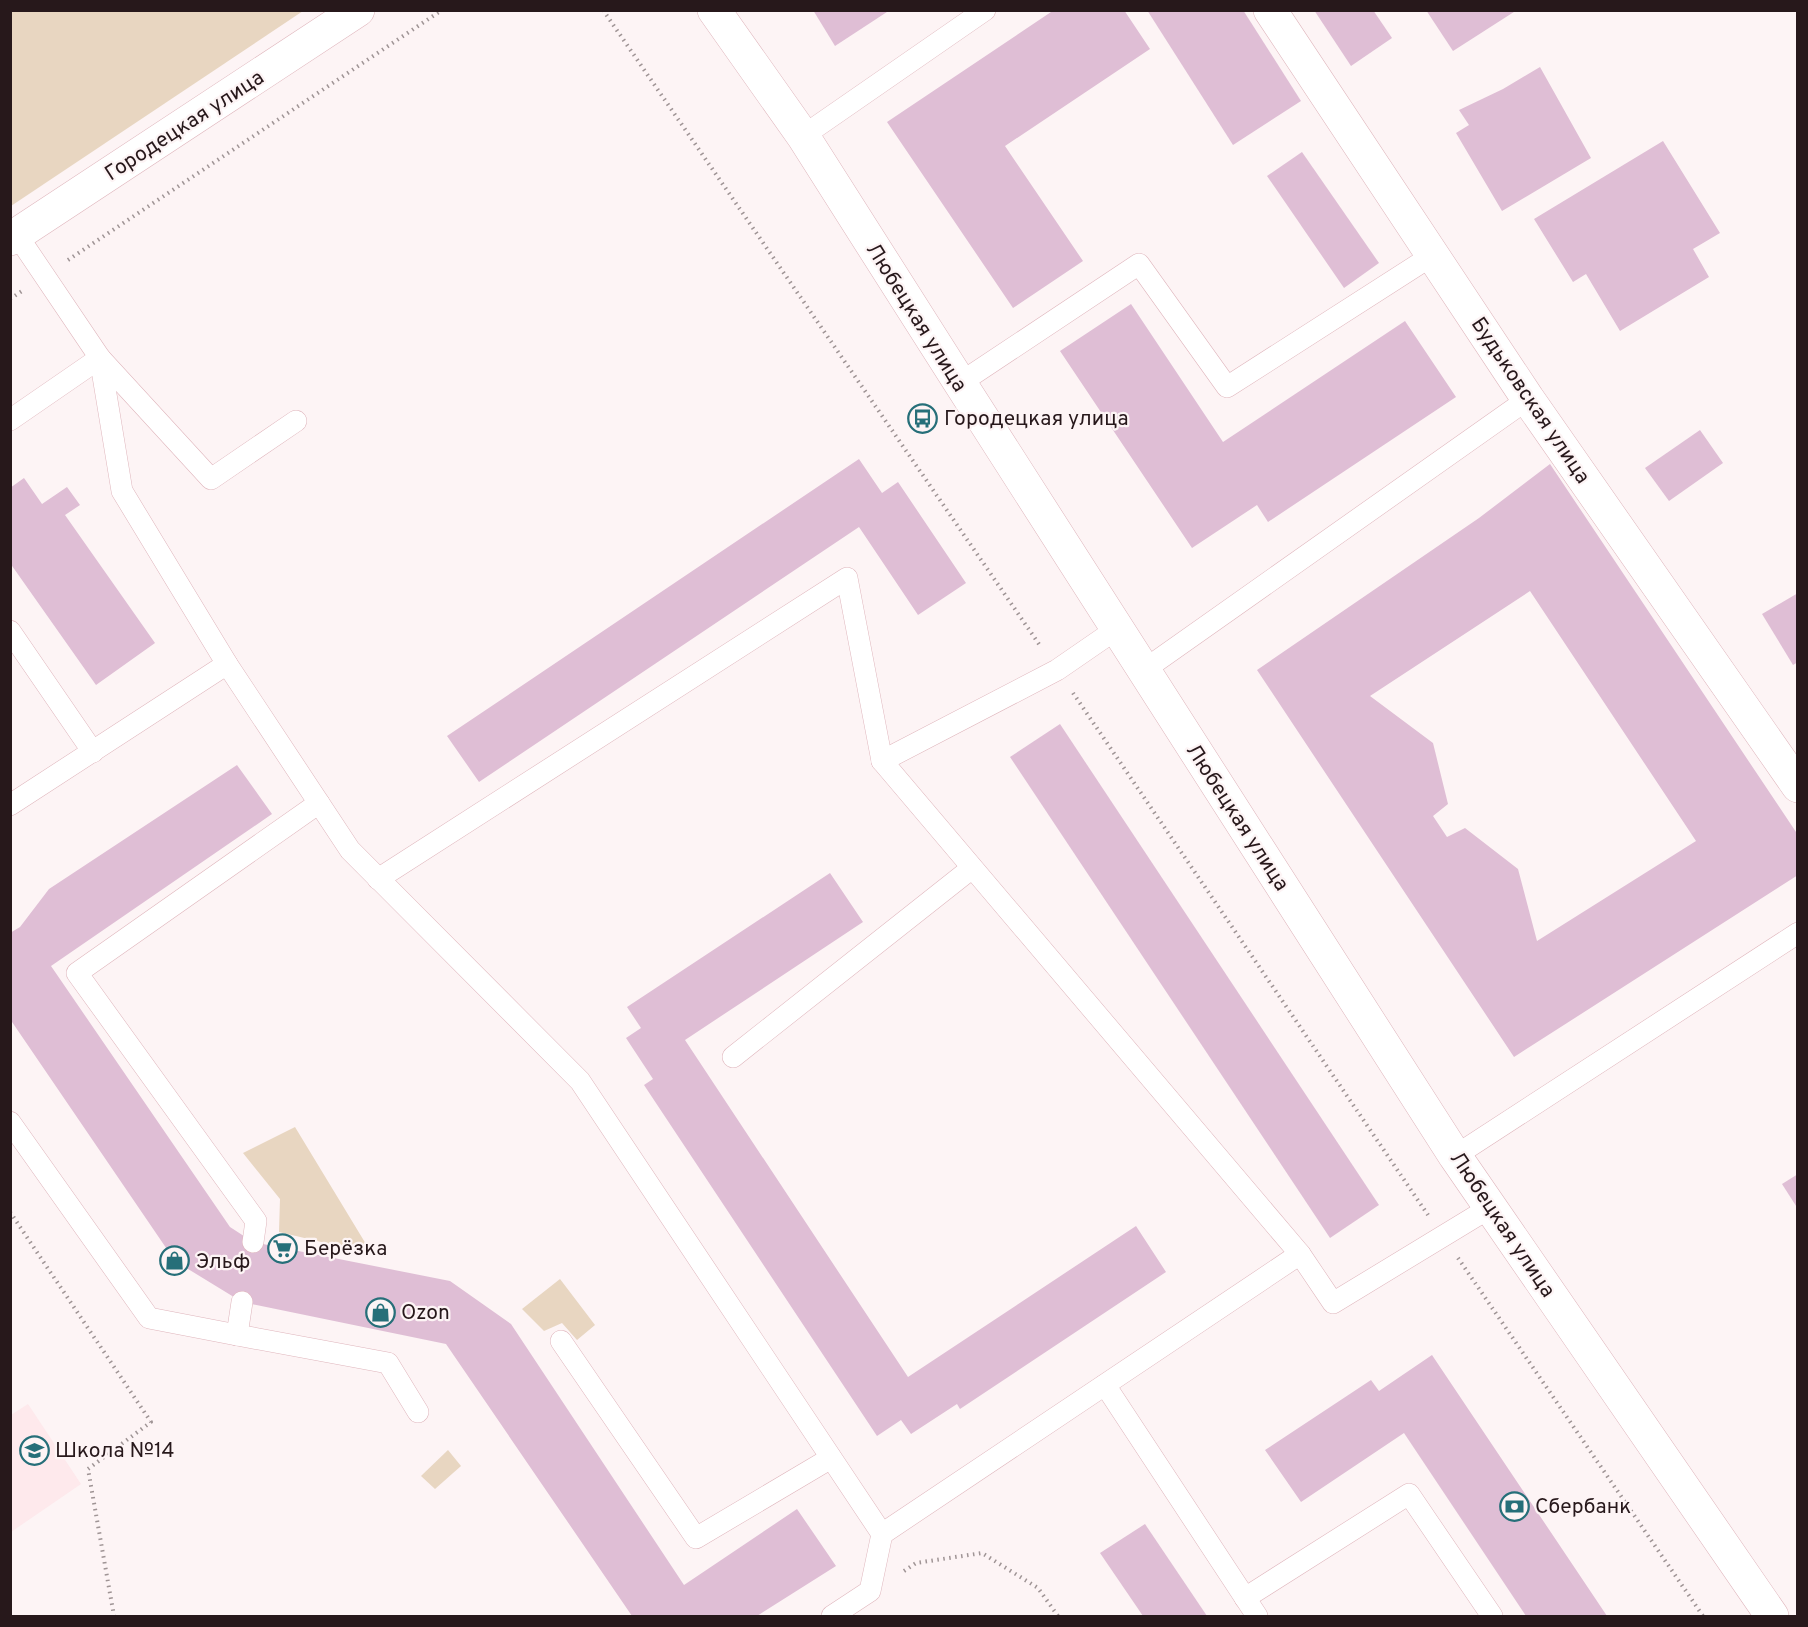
<svg xmlns="http://www.w3.org/2000/svg" width="1808" height="1627" font-family="Overpass,sans-serif">
<style>
.built{fill:#fee9ec}
.green{fill:#e8d6c1}
.building{fill:#dfbed5;fill-rule:evenodd}
.lines{fill:none;stroke-linecap:round;stroke-linejoin:round}
.service-casing{stroke:#dfb5bc;stroke-width:22}
.minor-casing{stroke:#dfb5bc;stroke-width:34}
.tertiary-casing{stroke:#dfb5bc;stroke-width:34}
.path{stroke:#9f9495;stroke-width:4;stroke-dasharray:1.5 4.5;stroke-linecap:butt}
.service{stroke:#fff;stroke-width:21}
.minor{stroke:#fff;stroke-width:33}
.tertiary{stroke:#fff;stroke-width:33}
.labels{text-anchor:middle;stroke-width:4.5;stroke-linejoin:round;paint-order:stroke}
.street-label{font-size:21px;fill:#27181b;stroke:#fdf4f5}
.poi-label{font-size:21px;fill:#27181b;stroke:#fdf4f5;text-anchor:start}
</style>
<rect width="100%" height="100%" fill="#fdf4f5"/>
<polygon class="built" points="28,1404 81,1484 11,1532 11,1415"/>
<g class="green">
<polygon points="11,10 303,10 303,11 11,206"/>
<polygon points="295,1127 372,1254 279,1232 280,1199 243,1153"/>
<polygon points="560,1279 595,1325 577,1340 562,1323 544,1331 522,1309"/>
<polygon points="448,1450 461,1466 435,1489 421,1476"/>
</g>
<g class="building">
<polygon points="813,10 890,10 835,46"/>
<polygon points="1054,10 1124,10 1150,49 1005,146 1083,261 1013,308 887,122"/>
<polygon points="1147,10 1243,10 1301,101 1233,145"/>
<polygon points="1314,10 1373,10 1392,38 1351,66"/>
<polygon points="1426,10 1517,10 1453,51"/>
<polygon points="1540,67 1591,158 1502,211 1456,133 1469,125 1459,110 1503,89"/>
<polygon points="1663,141 1720,233 1693,249 1709,277 1620,331 1586,274 1573,282 1534,219"/>
<polygon points="1302,152 1379,263 1344,288 1267,176"/>
<polygon points="1131,304 1223,442 1405,321 1456,397 1268,522 1257,505 1192,548 1060,351"/>
<polygon points="1700,430 1723,463 1669,501 1645,468"/>
<polygon points="859,459 882,493 898,482 966,583 918,615 859,527 479,782 447,736"/>
<path d="M1550,464L1798,835V875L1514,1057L1257,670L1479,518ZM1530,591L1696,841L1537,941L1518,869L1465,828L1447,837L1433,816L1448,804L1433,743L1370,696Z"/>
<polygon points="24,478 42,504 67,487 80,505 65,515 155,643 96,685 10,563 10,488"/>
<polygon points="1798,593 1798,662 1793,665 1762,614"/>
<polygon points="1060,724 1379,1205 1330,1238 1010,757"/>
<polygon points="237,765 272,814 51,966 230,1227 253,1242 450,1281 511,1324 684,1585 797,1509 836,1566 757,1616 632,1616 446,1344 242,1302 175,1261 10,1019 10,933 20,927 49,889"/>
<polygon points="830,873 863,922 685,1040 908,1377 1136,1226 1166,1272 960,1409 957,1404 911,1434 901,1420 877,1436 644,1085 653,1079 626,1038 641,1028 627,1007"/>
<polygon points="1798,1174 1798,1209 1782,1184"/>
<polygon points="1432,1355 1607,1616 1526,1616 1404,1433 1301,1502 1265,1450 1371,1380 1379,1391"/>
<polygon points="1145,1524 1207,1616 1143,1616 1100,1553"/>
</g>
<g class="lines">
<defs>
<g id="service">
<polyline points="803,136 985,10"/>
<polyline points="960,383 1139,264 1227,387 1433,255"/>
<polyline points="10,420 100,358 211,479 296,421"/>
<polyline points="1118,628 1057,670 882,761 1300,1254 1333,1303 1491,1207"/>
<polyline points="10,631 93,752"/>
<polyline points="227,664 350,850 580,1081 882,1534 1300,1254"/>
<polyline points="1144,670 1528,399"/>
<polyline points="10,805 227,664 122,491 100,358 17,235"/>
<polyline points="378,879 847,578 882,761"/>
<polyline points="733,1057 972,868"/>
<polyline points="10,1122 149,1318 237,1335 242,1302"/>
<polyline points="1455,1156 1798,933"/>
<polyline points="253,1242 256,1221 77,973 319,803"/>
<polyline points="237,1335 388,1363 418,1412"/>
<polyline points="561,1341 696,1538 831,1458"/>
<polyline points="1105,1385 1257,1616"/>
<polyline points="1245,1598 1409,1494 1492,1616"/>
<polyline points="832,1616 870,1591 882,1534"/>
</g>
<polyline id="minor" points="1270,10 1528,399 1798,786"/>
<g id="tertiary">
<polyline points="714,10 803,136 960,383 1455,1156 1772,1616"/>
<polyline points="10,239 358,10"/>
</g>
</defs>
<use href="#service" class="service-casing"/>
<use href="#minor" class="minor-casing"/>
<use href="#tertiary" class="tertiary-casing"/>
<g class="path">
<polyline points="603,10 1041,647"/>
<polyline points="68,260 442,10"/>
<polyline points="10,299 22,291"/>
<polyline points="1073,693 1428,1215"/>
<polyline points="10,1212 151,1422 88,1469 114,1616"/>
<polyline points="1458,1258 1703,1616"/>
<polyline points="904,1571 916,1563 982,1553 1038,1588 1058,1616"/>
</g>
<use href="#service" class="service"/>
<use href="#minor" class="minor"/>
<use href="#tertiary" class="tertiary"/>
</g>
<defs>
<symbol id="bus-ring" viewBox="-11 -11 22 22"><circle r="9.5" fill="#fdf4f5" stroke="#266f79" stroke-width="1.5"/><path d="M-5-6H5V4H4V6H2V4H-2V6H-4V4H-5ZM-3.5-4V0h7V-4ZM-3.5 1.2v1.5H-2V1.2ZM2 1.2v1.5H3.5V1.2Z" fill="#266f79"/></symbol>
<symbol id="supermarket-ring" viewBox="-11 -11 22 22"><circle r="9.5" fill="#fdf4f5" stroke="#266f79" stroke-width="1.5"/><path d="M-6-5.5h2.5l.6 2H6L4.5 2H-2.5L-4.4-4H-6ZM-1.5 3.2a1.3 1.3 0 1 0 .1 0ZM3 3.2a1.3 1.3 0 1 0 .1 0Z" fill="#266f79"/></symbol>
<symbol id="shop-ring" viewBox="-11 -11 22 22"><circle r="9.5" fill="#fdf4f5" stroke="#266f79" stroke-width="1.5"/><path d="M-5-2.5h2.3a2.7 3.5 0 0 1 5.4 0H5L5.5 6h-11ZM-1.5-2.5h3a1.5 2.3 0 0 0-3 0Z" fill="#266f79"/></symbol>
<symbol id="school-ring" viewBox="-11 -11 22 22"><circle r="9.5" fill="#fdf4f5" stroke="#266f79" stroke-width="1.5"/><path d="M0-5L7-2L0 1L-7-2ZM-4 1L0 2.5L4 1V4Q0 6-4 4Z" fill="#266f79"/></symbol>
<symbol id="bank-ring" viewBox="-11 -11 22 22"><circle r="9.5" fill="#fdf4f5" stroke="#266f79" stroke-width="1.5"/><path d="M-6-4H6V4H-6ZM0-2.3a2.3 2.3 0 1 0 0 4.6a2.3 2.3 0 1 0 0-4.6Z" fill="#266f79"/></symbol>
</defs>
<g fill-rule="evenodd">
<use href="#bus-ring" x="906" y="402" width="33" height="33"/>
<use href="#supermarket-ring" x="266" y="1232" width="33" height="33"/>
<use href="#shop-ring" x="158" y="1244" width="33" height="33"/>
<use href="#shop-ring" x="364" y="1296" width="33" height="33"/>
<use href="#school-ring" x="18" y="1434" width="33" height="33"/>
<use href="#bank-ring" x="1498" y="1490" width="33" height="33"/>
</g>
<g class="labels">
<g class="street-label">
<text transform="translate(184 125) rotate(-33)" y="7">Городецкая улица</text>
<text transform="translate(917 317) rotate(58)" y="7">Любецкая улица</text>
<text transform="translate(1531 400) rotate(56)" y="7">Будьковская улица</text>
<text transform="translate(1238 817) rotate(57)" y="7">Любецкая улица</text>
<text transform="translate(1503 1224) rotate(56)" y="7">Любецкая улица</text>
</g>
<g class="poi-label">
<text x="944" y="425">Городецкая улица</text>
<text x="304" y="1255">Берёзка</text>
<text x="196" y="1268">Эльф</text>
<text x="401" y="1319">Ozon</text>
<text x="55" y="1457">Школа №14</text>
<text x="1535" y="1513">Сбербанк</text>
</g>
</g>
<rect width="1808" height="1627" fill="none" stroke="#27181b" stroke-width="24"/>
</svg>
